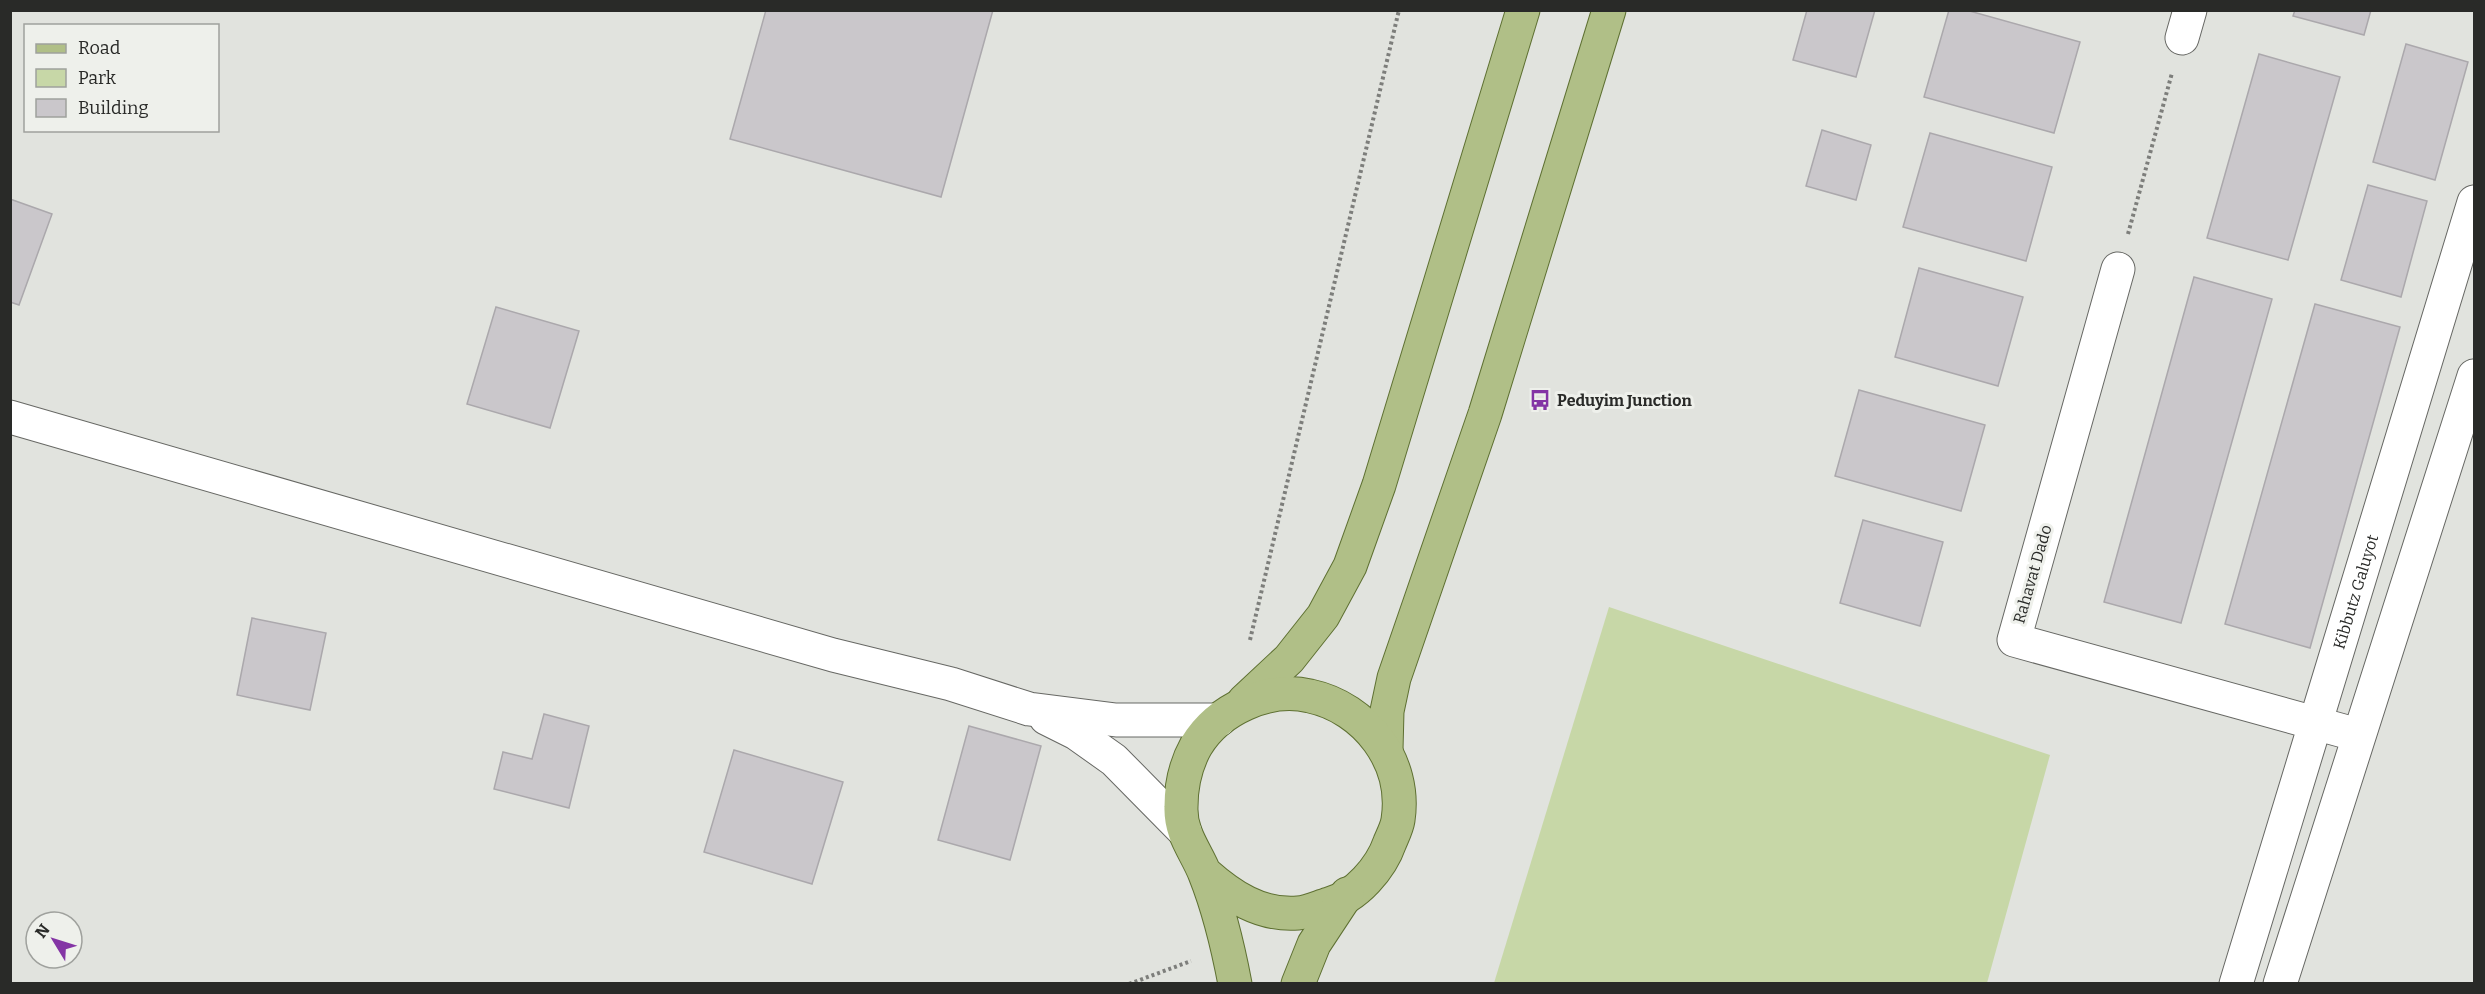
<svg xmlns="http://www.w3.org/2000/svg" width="2485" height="994" font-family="Bitter,serif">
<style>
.green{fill:#c7d7a7}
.building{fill:#cac7cb;stroke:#aba8ac;stroke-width:1.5}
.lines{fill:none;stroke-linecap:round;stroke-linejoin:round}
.minor-casing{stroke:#676864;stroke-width:35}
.major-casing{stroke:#5e7032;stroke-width:35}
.path{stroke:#7d7e7b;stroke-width:4;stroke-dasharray:3 3;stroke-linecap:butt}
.minor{stroke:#fff;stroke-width:33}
.major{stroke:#b0bf87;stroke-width:33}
.labels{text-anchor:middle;stroke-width:6;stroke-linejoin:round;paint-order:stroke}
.poi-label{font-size:16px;font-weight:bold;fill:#292a28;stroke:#eef0eb;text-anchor:start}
.street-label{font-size:16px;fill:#292a28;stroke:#eef0eb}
</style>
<rect width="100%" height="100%" fill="#e1e3de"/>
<polygon class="green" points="1609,607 2050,755 1987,983 1494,983"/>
<g class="building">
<polygon points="766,10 993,10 941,197 730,139"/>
<polygon points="1807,10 1875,10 1856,77 1793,60"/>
<polygon points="1949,10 1966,10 2080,42 2054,133 1924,97"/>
<polygon points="2295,10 2371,10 2364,35 2293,16"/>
<polygon points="2406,44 2468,62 2435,180 2373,162"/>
<polygon points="2259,54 2340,77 2288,260 2207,238"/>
<polygon points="1822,130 1871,145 1856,200 1806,186"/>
<polygon points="1930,133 2052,167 2026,261 1903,227"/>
<polygon points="2368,185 2427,201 2401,297 2341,280"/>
<polygon points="10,199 52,214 19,305 10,302"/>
<polygon points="1919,268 2023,297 1998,386 1895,357"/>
<polygon points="2194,277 2272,299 2181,623 2104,602"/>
<polygon points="2315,304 2400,327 2310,648 2225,624"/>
<polygon points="496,307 579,331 550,428 467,404"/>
<polygon points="1859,390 1985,425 1961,511 1835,476"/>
<polygon points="1863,520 1943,542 1920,626 1840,603"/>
<polygon points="252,618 326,633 310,710 237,695"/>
<polygon points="544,714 589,726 569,808 494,789 503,752 532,759"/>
<polygon points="969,726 1041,746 1010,860 938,840"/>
<polygon points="734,750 843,782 812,884 704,852"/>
</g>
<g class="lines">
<defs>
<g id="minor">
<polyline points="2182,38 2190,10"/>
<polyline points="2118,269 2014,640 2358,735"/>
<polyline points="10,417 833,655 951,684 1029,709 1116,720 1219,720"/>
<polyline points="1046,718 1076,733 1114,760 1185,832"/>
<path id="s1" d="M2236,984L2474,202"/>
<polyline points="2280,984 2474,376"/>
</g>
<g id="major">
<polyline points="1244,701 1289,659 1323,616 1350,566 1379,485 1523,10"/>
<polyline points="1386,750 1387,711 1394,678 1485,414 1609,10"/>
<path d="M1205,873C1231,896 1260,916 1298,913C1308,912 1319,907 1329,904C1356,897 1381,868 1390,842C1393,835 1397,827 1398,820C1407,762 1366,708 1310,696C1269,686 1218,709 1196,746C1186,764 1181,786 1181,807C1180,834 1196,851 1205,874C1219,909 1228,947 1235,984"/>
<polyline points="1298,984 1314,944 1347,894"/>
</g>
</defs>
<use href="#minor" class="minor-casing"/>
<use href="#major" class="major-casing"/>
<g class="path">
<polyline points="2128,234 2172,73"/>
<polyline points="1250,640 1399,10"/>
<polyline points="1129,984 1191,961"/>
</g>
<use href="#minor" class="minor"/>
<use href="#major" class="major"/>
</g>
<defs>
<symbol id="bus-bare" viewBox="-9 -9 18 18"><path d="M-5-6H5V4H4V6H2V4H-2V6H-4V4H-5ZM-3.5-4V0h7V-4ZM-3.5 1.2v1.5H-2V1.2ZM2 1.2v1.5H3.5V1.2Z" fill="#8435a5" stroke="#eef0eb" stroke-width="2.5" paint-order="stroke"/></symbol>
</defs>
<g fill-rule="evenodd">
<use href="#bus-bare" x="1525" y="385" width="30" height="30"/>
</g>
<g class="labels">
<g class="poi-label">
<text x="1557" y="406">Peduyim Junction</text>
</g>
<g class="street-label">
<text transform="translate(2032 574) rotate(-74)" y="6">Rahavat Dado</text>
<text dy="6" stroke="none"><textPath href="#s1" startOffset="410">Kibbutz Galuyot</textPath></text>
</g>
</g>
<rect width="2485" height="994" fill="none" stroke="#292a28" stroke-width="24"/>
<rect x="24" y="24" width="195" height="108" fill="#eef0eb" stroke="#9fa19d" stroke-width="1.5"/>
<rect x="36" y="44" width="30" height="9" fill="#b0bf87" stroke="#9fa19d" stroke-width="1.5"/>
<text x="78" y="54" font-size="18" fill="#292a28">Road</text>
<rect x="36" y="69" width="30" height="18" fill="#c7d7a7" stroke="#9fa19d" stroke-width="1.5"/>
<text x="78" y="84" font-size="18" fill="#292a28">Park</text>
<rect x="36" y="99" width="30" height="18" fill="#cac7cb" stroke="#9fa19d" stroke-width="1.5"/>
<text x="78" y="114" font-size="18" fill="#292a28">Building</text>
<g transform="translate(54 940) rotate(308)"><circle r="28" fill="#eef0eb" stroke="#9fa19d" stroke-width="1.5"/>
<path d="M0-4.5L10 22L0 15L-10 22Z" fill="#8435a5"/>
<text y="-9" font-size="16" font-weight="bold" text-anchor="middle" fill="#292a28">N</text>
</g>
</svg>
